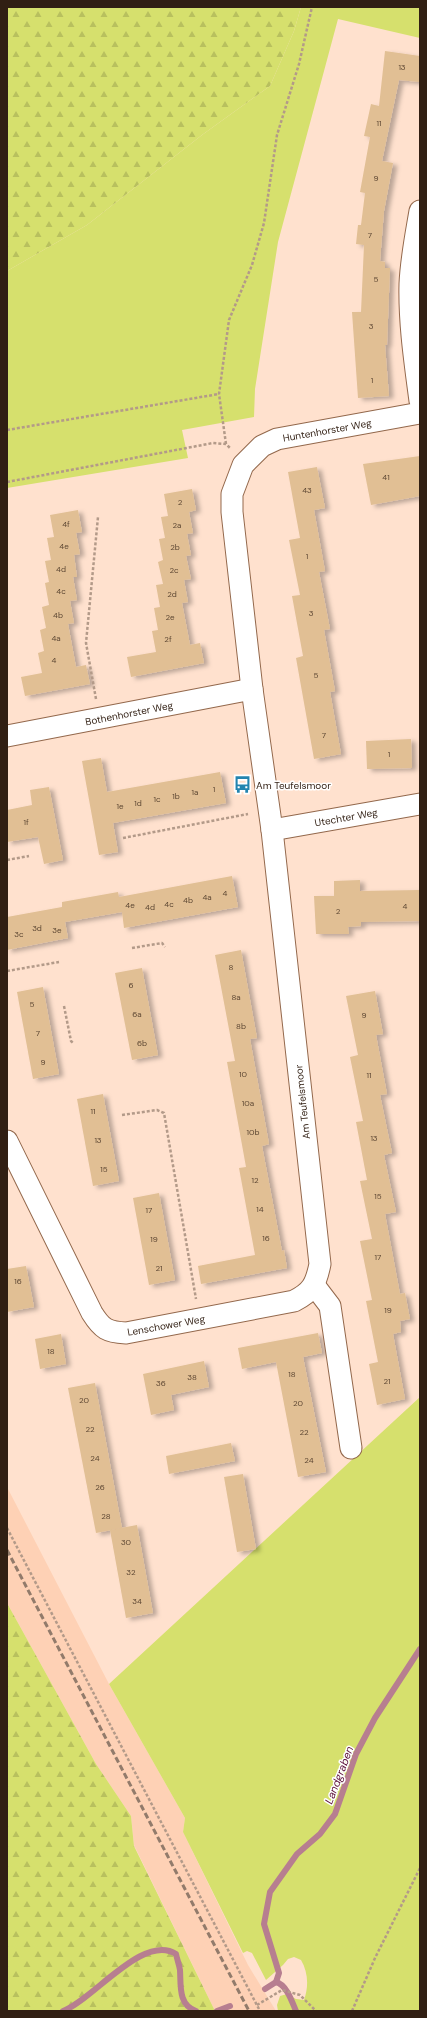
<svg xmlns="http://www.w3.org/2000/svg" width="427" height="2018" font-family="'DM Sans',sans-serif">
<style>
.built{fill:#fed1b5}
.grass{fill:#d6e06d}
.forest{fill:url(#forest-firs)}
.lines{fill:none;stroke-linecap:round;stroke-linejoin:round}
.stream{stroke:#b77e90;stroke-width:6}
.building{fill:#e1bf94;filter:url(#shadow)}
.street-casing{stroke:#93684c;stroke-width:23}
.path{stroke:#b39a89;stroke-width:2.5;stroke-dasharray:3 2;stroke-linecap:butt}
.street{stroke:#fff;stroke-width:21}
.rail{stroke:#927b6b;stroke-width:3;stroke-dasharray:6 3;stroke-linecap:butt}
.labels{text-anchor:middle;stroke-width:3;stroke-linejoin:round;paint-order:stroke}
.number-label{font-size:8px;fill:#5d4733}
.street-label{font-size:10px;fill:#311f13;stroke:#fff}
.poi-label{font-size:10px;fill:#311f13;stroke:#fff;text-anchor:start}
.water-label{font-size:11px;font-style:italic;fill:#5b0f38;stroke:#fff}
</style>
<defs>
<pattern id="forest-firs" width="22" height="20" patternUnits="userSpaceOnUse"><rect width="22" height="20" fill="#d6e06d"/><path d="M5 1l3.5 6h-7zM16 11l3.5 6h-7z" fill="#b8c05e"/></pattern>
<filter id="shadow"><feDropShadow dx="4.5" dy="2.5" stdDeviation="2" flood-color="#0004"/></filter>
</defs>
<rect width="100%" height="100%" fill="#ffe1ce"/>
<polygon class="built" points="7,1487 109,1684 185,1818 183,1832 248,1965 276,2011 215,2011 134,1845 131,1816 96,1764 7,1603"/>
<g class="grass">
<polygon points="301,7 420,7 420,38 338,19 278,242 255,389 254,417 182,430 188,458 7,488 7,271 87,225 202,135 270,86 294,31"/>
<path d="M420,1397V2011H278L277,2005L280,1996L287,1994L296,1999L304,2000C309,1986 308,1972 301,1960L294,1957L288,1959L283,1965L266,1980L252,1953L247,1951L243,1953L183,1832L185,1818L109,1684Z"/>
</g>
<g class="forest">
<polygon points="7,7 301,7 294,31 270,86 202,135 87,225 7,271"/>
<polygon points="7,1603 96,1764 131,1816 134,1846 215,2011 7,2011"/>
</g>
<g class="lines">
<g class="stream">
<path d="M276,1982C287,1985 292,2002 296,2011"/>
<polyline points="265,1989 276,1982 279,1973 264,1924 270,1892 297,1854 320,1834 335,1814 356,1754 375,1718 420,1649"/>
<path d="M63,2011C93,2000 143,1933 176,1954C177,1959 179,1964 180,1970C181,1985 178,2005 196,2011"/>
<polyline points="217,2011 230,2006"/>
</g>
</g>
<g class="building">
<polygon points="385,51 420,56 420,82 399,80 382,161 393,163 384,211 380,261 385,262 385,268 390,268 387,345 385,345 389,396 358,398 352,312 361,312 364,245 356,244 358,225 361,225 365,193 360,192 370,137 364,136 371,104 379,106"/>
<polygon points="420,456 420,496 371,505 363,464"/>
<polygon points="317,467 325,508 314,510 325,571 319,572 330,629 324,630 335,691 330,692 341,754 314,759 296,658 303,656 292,596 300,595 289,540 300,538 288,472"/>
<polygon points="192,489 196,510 189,512 193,533 187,534 191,555 186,556 191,579 184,580 188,602 182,603 190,645 200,643 204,663 131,677 127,657 156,652 152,631 158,630 154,608 160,607 156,585 163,584 158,562 163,560 159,539 165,538 161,517 168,516 164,494"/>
<polygon points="78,510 82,532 76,533 80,554 74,555 77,577 73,577 77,600 70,601 74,623 68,624 76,667 86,665 90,684 25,696 21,677 42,673 38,653 44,651 40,630 46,628 42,607 49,605 45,583 49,582 45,561 51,560 47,538 54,537 50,515"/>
<polygon points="411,739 412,768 367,769 366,741"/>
<polygon points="101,758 107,792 220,772 226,803 113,823 118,852 99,855 82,761"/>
<polygon points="49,787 63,860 44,864 38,837 7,842 7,810 32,805 30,790"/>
<polygon points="232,876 238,907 124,928 122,912 65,922 68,938 7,950 7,917 62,907 62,902 118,892 119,897"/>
<polygon points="360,880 360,891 420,890 420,921 361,922 361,926 348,927 349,934 316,934 314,896 334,896 334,881"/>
<polygon points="241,950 257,1038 250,1039 269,1144 262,1146 282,1251 284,1250 287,1268 201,1284 198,1266 255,1255 239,1168 246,1167 227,1062 235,1061 215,955"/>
<polygon points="142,968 158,1055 132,1060 115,973"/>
<polygon points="43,987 59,1074 33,1079 17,992"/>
<polygon points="375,991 383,1034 376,1035 387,1094 380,1095 392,1153 384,1155 396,1212 385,1214 400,1294 405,1293 410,1319 400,1321 401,1332 393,1334 405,1399 377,1405 369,1364 378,1362 366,1301 372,1300 360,1241 372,1239 360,1181 367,1180 356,1122 363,1121 350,1057 358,1055 346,996"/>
<polygon points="103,1094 119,1181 93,1186 77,1099"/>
<polygon points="159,1193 175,1280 149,1285 133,1198"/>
<polygon points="26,1266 34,1307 7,1312 7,1269"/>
<polygon points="318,1333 322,1353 303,1357 326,1472 298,1477 276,1362 242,1369 238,1348"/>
<polygon points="61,1334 66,1364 40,1369 35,1339"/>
<polygon points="204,1361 209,1387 171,1395 174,1410 151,1415 143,1374"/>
<polygon points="95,1383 122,1528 96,1533 68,1388"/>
<polygon points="231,1443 235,1461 169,1474 166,1456"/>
<polygon points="243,1474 256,1549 237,1552 224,1477"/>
<polygon points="137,1525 153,1613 126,1618 110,1530"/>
</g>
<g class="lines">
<defs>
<g id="street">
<path d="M420,211C416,235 411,259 410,284C409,323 415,363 420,401"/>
<polyline points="7,736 252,689"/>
<polyline points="272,830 420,804"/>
<path d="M7,1141L92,1313C102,1329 107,1332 126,1333L294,1301C312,1292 316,1284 320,1264L272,830L252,689L232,512V494L243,465L262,446L277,439L420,413"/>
<polyline points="314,1285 330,1306 351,1448"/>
</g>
</defs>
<use href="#street" class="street-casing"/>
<g class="path">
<polyline points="7,430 219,394"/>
<polyline points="226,444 219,394 229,320 252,265 264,223 277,135 299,64 312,7"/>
<polyline points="7,482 213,443 226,444 231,449"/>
<polyline points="96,699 86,643 98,517"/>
<polyline points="123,838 248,814"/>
<polyline points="7,860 29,856"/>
<polyline points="132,948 162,943 165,947"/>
<polyline points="7,971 59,962"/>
<polyline points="64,1006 71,1041 74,1044"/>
<polyline points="122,1115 157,1110 164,1113 196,1299"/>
<polyline points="7,1528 260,2011"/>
<polyline points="257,2005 282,1990 300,1995 316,2011"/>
<polyline points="352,2011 375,1958 420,1868"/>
</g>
<use href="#street" class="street"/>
<polyline class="rail" points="7,1550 249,2011"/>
</g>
<defs>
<symbol id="bus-bare" viewBox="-9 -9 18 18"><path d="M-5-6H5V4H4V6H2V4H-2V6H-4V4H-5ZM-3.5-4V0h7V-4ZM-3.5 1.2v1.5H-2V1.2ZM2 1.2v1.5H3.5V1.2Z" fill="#2384af" stroke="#fff" stroke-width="2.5" paint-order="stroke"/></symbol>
</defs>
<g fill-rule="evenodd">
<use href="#bus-bare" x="230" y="772" width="25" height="25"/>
</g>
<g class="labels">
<g class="number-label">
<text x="402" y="70">13</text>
<text x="379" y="126">11</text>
<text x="376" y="181">9</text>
<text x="370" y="238">7</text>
<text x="376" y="282">5</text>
<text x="371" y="329">3</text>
<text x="372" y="383">1</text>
<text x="386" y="480">41</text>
<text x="307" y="493">43</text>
<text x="180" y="505">2</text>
<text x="66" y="527">4f</text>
<text x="177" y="528">2a</text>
<text x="64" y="549">4e</text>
<text x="175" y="550">2b</text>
<text x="307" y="559">1</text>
<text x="61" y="572">4d</text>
<text x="174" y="573">2c</text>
<text x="61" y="594">4c</text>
<text x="172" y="597">2d</text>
<text x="311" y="616">3</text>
<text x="58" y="618">4b</text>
<text x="170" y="620">2e</text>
<text x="56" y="641">4a</text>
<text x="168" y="642">2f</text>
<text x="54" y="663">4</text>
<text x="316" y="678">5</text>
<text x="324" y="738">7</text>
<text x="389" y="757">1</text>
<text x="214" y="792">1</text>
<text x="195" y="795">1a</text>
<text x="176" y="799">1b</text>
<text x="157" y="802">1c</text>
<text x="138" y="806">1d</text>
<text x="120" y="809">1e</text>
<text x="26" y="825">1f</text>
<text x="225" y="896">4</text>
<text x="207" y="900">4a</text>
<text x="188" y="903">4b</text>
<text x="169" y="907">4c</text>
<text x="130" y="908">4e</text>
<text x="405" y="909">4</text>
<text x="150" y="910">4d</text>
<text x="338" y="914">2</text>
<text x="37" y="931">3d</text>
<text x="57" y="933">3e</text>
<text x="19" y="937">3c</text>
<text x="231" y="970">8</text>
<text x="131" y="988">6</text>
<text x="236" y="1000">8a</text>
<text x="32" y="1007">5</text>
<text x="137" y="1017">6a</text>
<text x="364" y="1018">9</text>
<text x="241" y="1029">8b</text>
<text x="38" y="1036">7</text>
<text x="142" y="1046">6b</text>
<text x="43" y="1065">9</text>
<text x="243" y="1077">10</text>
<text x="369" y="1078">11</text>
<text x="248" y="1106">10a</text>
<text x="93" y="1114">11</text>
<text x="253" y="1135">10b</text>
<text x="374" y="1141">13</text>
<text x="98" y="1143">13</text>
<text x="104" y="1172">15</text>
<text x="255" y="1183">12</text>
<text x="378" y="1199">15</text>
<text x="260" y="1212">14</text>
<text x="149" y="1213">17</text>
<text x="266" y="1241">16</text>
<text x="154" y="1242">19</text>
<text x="378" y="1260">17</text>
<text x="159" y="1271">21</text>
<text x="18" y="1284">16</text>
<text x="388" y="1313">19</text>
<text x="51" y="1354">18</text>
<text x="292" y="1377">18</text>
<text x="192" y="1380">38</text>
<text x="387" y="1384">21</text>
<text x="161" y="1386">36</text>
<text x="84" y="1403">20</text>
<text x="298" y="1406">20</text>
<text x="90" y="1432">22</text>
<text x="304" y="1435">22</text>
<text x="95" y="1461">24</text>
<text x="309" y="1463">24</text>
<text x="100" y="1490">26</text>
<text x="106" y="1519">28</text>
<text x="126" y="1545">30</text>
<text x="131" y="1575">32</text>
<text x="137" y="1604">34</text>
</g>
<g class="street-label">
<text transform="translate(327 430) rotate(-10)" y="4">Huntenhorster Weg</text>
<text transform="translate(129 713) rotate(-11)" y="4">Bothenhorster Weg</text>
<text transform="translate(346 817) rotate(-10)" y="4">Utechter Weg</text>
<text transform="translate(302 1102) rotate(-96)" y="4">Am Teufelsmoor</text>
<text transform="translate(166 1325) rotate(-10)" y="4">Lenschower Weg</text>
</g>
<g class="poi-label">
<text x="256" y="789">Am Teufelsmoor</text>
</g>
<g class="water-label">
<text transform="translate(339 1775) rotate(-69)" y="4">Landgraben</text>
</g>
</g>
<rect width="427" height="2018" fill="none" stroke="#311f13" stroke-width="16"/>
</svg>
